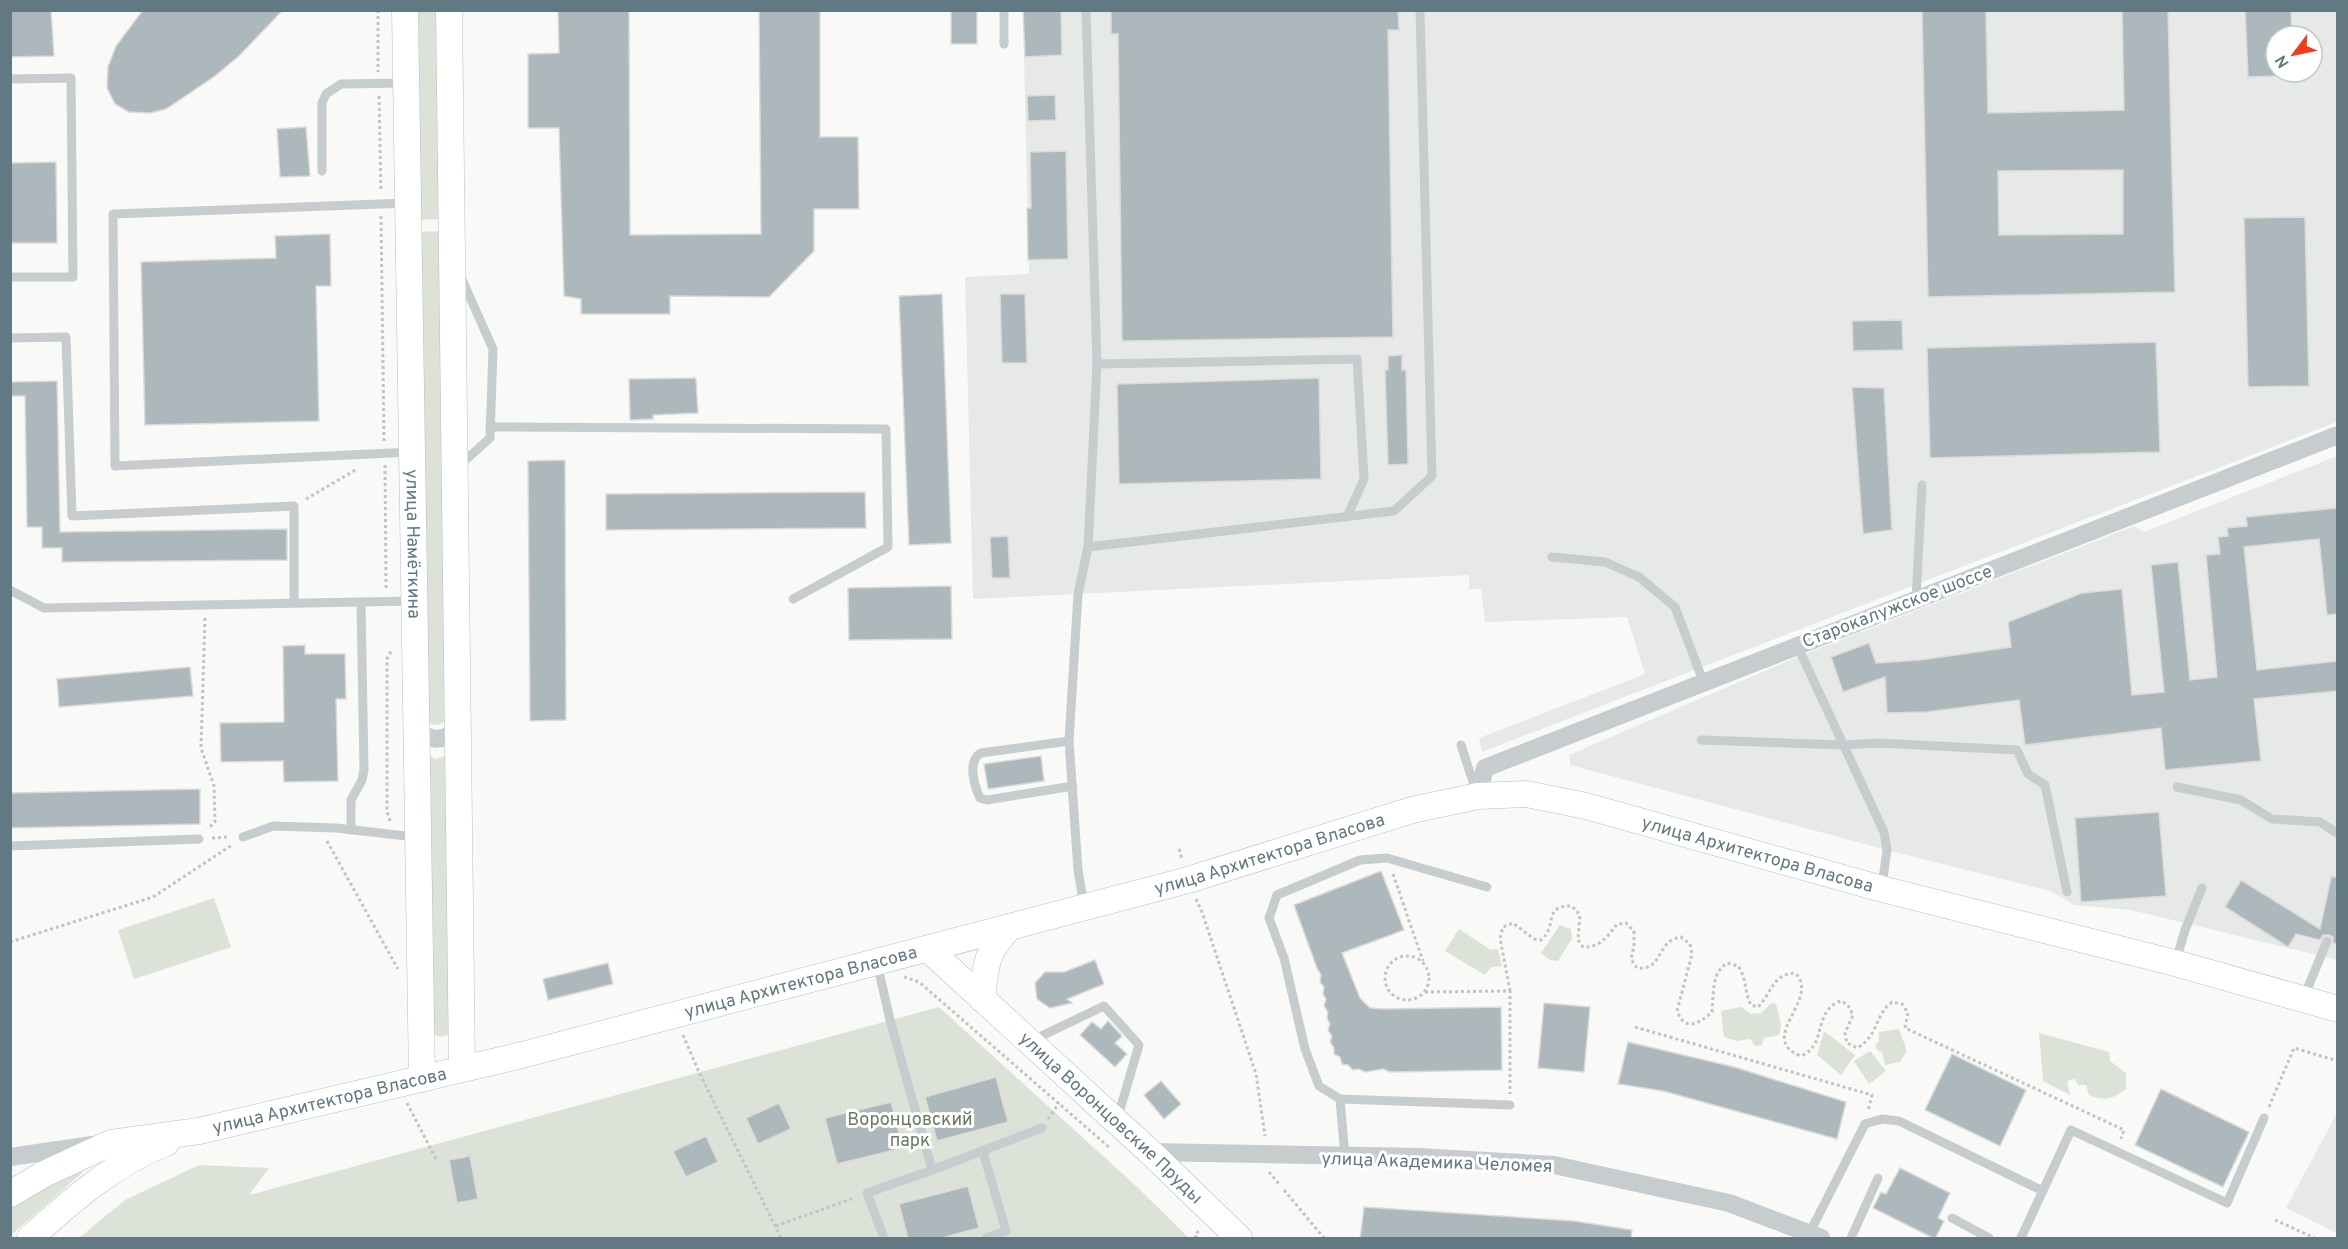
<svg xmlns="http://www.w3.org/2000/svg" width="2348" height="1249" font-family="Overpass,sans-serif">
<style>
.built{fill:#e7e9e8;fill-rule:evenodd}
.green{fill:#dce2d7}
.building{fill:#adb8bc;stroke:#dbdbd9;stroke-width:1.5;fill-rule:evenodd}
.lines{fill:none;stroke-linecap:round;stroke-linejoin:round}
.secondary-casing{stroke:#b6bec2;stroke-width:27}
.path{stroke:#c0c4c5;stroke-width:3;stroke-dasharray:3 3;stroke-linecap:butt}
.lane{stroke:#c7cccf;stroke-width:9}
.street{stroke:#c7cccf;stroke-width:18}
.secondary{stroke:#fff;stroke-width:26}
.labels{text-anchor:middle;stroke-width:6;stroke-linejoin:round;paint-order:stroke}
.street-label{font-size:18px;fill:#627984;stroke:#fff}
.park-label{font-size:18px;fill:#697b61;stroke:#fff}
</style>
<rect width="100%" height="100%" fill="#f9f9f7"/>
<g class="built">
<path d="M1023,11H2337V422L1482,752L1479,738L1645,674L1627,617L1485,622L1481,589H1469V575L973,599L965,277L1029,274ZM2276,36H2312V72H2276Z"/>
<polygon points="2337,456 2337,960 2131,910 2074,905 2050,891 1887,850 1570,765 1569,755 1802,655 2134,526 2144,532"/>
<polygon points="2337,1113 2337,1233 2286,1208"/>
</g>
<g class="green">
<polygon points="414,11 437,11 441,219 418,220"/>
<path d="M441,231L448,717C443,724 439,726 431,724L427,718L418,232Z"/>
<path d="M425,754L436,759L447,755L452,1031C444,1038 439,1039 431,1031Z"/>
<polygon points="214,898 231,947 134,979 118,930"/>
<polygon points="1560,925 1571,929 1572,939 1558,961 1550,960 1541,953"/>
<polygon points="1459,929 1491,950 1498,949 1502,966 1491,967 1485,975 1445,951"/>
<polygon points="1771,1003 1776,1004 1781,1025 1779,1035 1764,1038 1762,1045 1755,1046 1750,1039 1737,1041 1724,1037 1721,1011 1741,1007 1751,1014 1761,1013"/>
<polygon points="939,1007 1136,1186 1189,1238 79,1238 125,1200 199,1165 269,1168 249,1195"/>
<polygon points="1899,1029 1907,1051 1900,1062 1885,1065 1882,1052 1877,1050 1875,1045 1879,1041 1879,1032"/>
<polygon points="1824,1031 1855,1055 1841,1075 1817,1055"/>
<path d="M2039,1033L2109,1052L2110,1061L2126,1073V1089C2112,1099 2106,1102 2089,1095L2086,1085H2078L2075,1079L2067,1081L2070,1095L2043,1081Z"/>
<polygon points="1870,1051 1886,1071 1869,1084 1854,1061"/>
<polygon points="81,1168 82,1173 11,1235 11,1206"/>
</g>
<g class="building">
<polygon points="10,10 51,10 54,56 10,57"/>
<polygon points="143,10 283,10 239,56 215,76 166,109 150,113 129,112 115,104 107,88 108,67 116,46"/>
<polygon points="558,10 629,10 630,235 761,234 759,10 820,10 820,137 858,137 859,209 814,209 814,251 769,297 670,296 670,314 581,314 581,299 564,296 559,128 528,128 528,54 559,53"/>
<rect x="951" y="10" width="26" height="34"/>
<polygon points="1023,10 1061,10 1062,55 1025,57"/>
<polygon points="1111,10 1398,10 1399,30 1388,30 1393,337 1122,341 1118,34 1111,34"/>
<path d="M1922,10H1986L1988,113L2124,110L2122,10H2168L2175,292L1928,297ZM2123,170V234L1999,235L1998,171Z"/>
<polygon points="2245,10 2291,10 2292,36 2276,36 2276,76 2248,77"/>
<polygon points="1055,95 1056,120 1028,121 1027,96"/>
<polygon points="306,127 310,176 280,177 277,129"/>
<polygon points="1066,151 1068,259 1028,260 1027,208 1031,208 1030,152"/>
<polygon points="56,162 57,243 10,243 10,163"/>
<polygon points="2305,217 2309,386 2248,387 2244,218"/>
<polygon points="330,234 331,286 316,286 319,421 145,425 141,262 276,258 275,236"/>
<polygon points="942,294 951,543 909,545 899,296"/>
<polygon points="1000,294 1025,294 1027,363 1002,363"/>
<polygon points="1902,320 1903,350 1853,351 1852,321"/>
<polygon points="2156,342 2160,452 1930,458 1927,348"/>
<polygon points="1402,355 1402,370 1406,370 1408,464 1388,465 1385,370 1388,370 1388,356"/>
<polygon points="696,378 698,413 653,415 653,419 630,420 629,379"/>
<polygon points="1319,378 1321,479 1119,484 1117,384"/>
<polygon points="57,381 60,532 287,529 287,560 62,562 62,548 42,548 42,527 27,527 25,396 10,396 10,382"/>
<polygon points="1852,387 1884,388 1892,530 1863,534"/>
<polygon points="565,460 566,720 530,721 528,461"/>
<polygon points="865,492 866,528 606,530 606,494"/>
<polygon points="2337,508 2337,614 2327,615 2319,539 2244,547 2257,670 2337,661 2337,691 2254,699 2261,761 2165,770 2161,728 2025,745 2019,700 1927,712 1887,713 1885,677 1843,692 1831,657 1869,643 1876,663 1920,660 2011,647 2008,622 2082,593 2122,589 2132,695 2164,692 2151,565 2178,562 2190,680 2217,677 2206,555 2220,554 2218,537 2228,536 2227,528 2247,526 2246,517"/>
<polygon points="1008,536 1010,578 992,578 990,537"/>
<polygon points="951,586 952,639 849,640 848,588"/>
<polygon points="305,645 305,654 345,654 346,699 336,699 338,781 284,782 283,761 221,762 220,723 284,722 283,646"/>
<polygon points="190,667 193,696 59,707 57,679"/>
<polygon points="1041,756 1044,781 988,789 984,764"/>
<polygon points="200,789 200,824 10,828 10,793"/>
<polygon points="2159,812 2166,896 2081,902 2075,818"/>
<polygon points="1381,871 1404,930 1342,953 1360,998 1370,1008 1385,1009 1501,1007 1502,1070 1390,1072 1383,1069 1365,1072 1359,1069 1353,1070 1348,1065 1342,1064 1340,1057 1334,1054 1334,1048 1330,1042 1332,1036 1328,1030 1330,1024 1327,1018 1328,1012 1324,1006 1326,999 1323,994 1324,987 1320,982 1321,975 1317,968 1294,905"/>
<polygon points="2331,877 2337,877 2337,944 2333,943 2333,937 2329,935 2323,935 2320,940 2296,934 2288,947 2225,907 2241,880 2320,929"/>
<polygon points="1095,960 1104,984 1067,999 1072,1003 1050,1008 1037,999 1035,983 1045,972 1064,972"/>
<polygon points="608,963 613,984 548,1000 543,979"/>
<polygon points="1544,1003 1590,1007 1584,1072 1538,1068"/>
<polygon points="1108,1021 1122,1036 1115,1043 1127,1054 1115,1067 1080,1035 1092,1022 1101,1029"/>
<polygon points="1628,1042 1734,1067 1846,1102 1837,1139 1663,1091 1618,1084"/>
<polygon points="1952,1054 2026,1090 2000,1146 1925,1110"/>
<polygon points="996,1077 1008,1122 937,1141 925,1097"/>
<polygon points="1161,1081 1181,1104 1164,1119 1144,1095"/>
<polygon points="2161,1089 2249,1132 2223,1187 2135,1145"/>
<polygon points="891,1102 903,1148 837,1164 825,1118"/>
<polygon points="779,1103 791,1129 758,1144 746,1118"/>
<polygon points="706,1136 718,1162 686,1177 673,1151"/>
<polygon points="470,1156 478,1199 457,1203 449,1160"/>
<polygon points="1900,1168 1950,1193 1938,1218 1944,1221 1935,1239 1873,1208 1881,1192 1886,1194"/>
<polygon points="968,1186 979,1228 938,1239 908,1239 899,1204"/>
<polygon points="1364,1207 1574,1221 1632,1230 1631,1239 1360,1239"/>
</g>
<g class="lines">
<defs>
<g id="secondary">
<path id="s1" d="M405,10L422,1079"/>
<polyline points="449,10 462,1069"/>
<path id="s2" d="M928,949L1150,1152L1239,1238"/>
<path d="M982,999C986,964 985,953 1010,927"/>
<path id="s3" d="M10,1194L44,1174L111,1143L199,1131L522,1055L1188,880L1412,810L1478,796L1526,794L1586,806L1882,889L2175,963L2338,1009"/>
<path d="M30,1238C71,1201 114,1163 166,1143"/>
</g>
</defs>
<use href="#secondary" class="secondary-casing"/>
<g class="path">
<polyline points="378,10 378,72"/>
<polyline points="379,96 381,192"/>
<polyline points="381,216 384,441"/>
<polyline points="385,465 386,588"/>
<polyline points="306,499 357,469"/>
<polyline points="205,618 201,748 214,786 215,822 208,829"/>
<polyline points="390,821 387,811 387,659 392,649"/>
<polyline points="212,838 229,837"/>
<polyline points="327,841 398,969"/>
<polyline points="1179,849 1182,859"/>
<polyline points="1393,874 1423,961"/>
<polyline points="1196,899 1202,912 1256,1074 1265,1136"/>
<polyline points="10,942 153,897 232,845"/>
<circle cx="1407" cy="978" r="22"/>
<polyline points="904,977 919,982 1110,1148"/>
<path d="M1510,991L1500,938L1503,927L1513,923L1534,939L1541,940C1558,927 1542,905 1572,906L1580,915L1578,940L1583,947C1600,948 1608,936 1617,924L1626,923L1634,931V946L1631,959L1637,968C1664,971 1655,941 1681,937L1690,944L1692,954L1677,1011C1685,1032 1699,1024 1712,1012C1714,994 1711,973 1727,963L1738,966C1747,978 1744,992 1751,1005L1758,1007C1773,992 1771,975 1795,973C1822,998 1755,1039 1801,1056C1828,1045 1812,1011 1841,1001L1848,1005L1853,1015L1845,1033L1847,1043L1857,1048C1879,1036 1874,1015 1892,1002L1902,1004L1908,1013L1905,1028L2124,1130L2121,1139"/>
<polyline points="1425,992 1510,991 1510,1094"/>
<polyline points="1635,1027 1872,1095 1868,1111"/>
<polyline points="683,1035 699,1072 781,1238"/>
<polyline points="407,1103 436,1159"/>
<polyline points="2269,1107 2294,1048 2338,1061"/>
<polyline points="1048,1119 1059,1103"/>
<polyline points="1269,1172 1279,1184"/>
<polyline points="1284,1190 1324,1238"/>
<polyline points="2275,1220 2315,1238"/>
<polyline points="776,1226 854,1198"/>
<polyline points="1197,1238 1195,1236 1199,1230"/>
</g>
<g class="lane">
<polyline points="1004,10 1004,44"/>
<polyline points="10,79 71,78 73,277 10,277"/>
<polyline points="322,171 322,103 326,94 341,84 404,83"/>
<polyline points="407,203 113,214 115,466 412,452"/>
<polyline points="10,338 66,337 72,516 294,506 294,602"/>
<polyline points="1097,364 1357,359 1364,479 1347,517"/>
<polyline points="490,427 886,429 888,547 793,599"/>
<polyline points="460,465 490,438 493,349 460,275"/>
<polyline points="1088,547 1394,511 1432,476 1420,10"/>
<polyline points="1552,557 1605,562 1639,577 1675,607 1703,681"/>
<polyline points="10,590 44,608 413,601"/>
<polyline points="1916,599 1922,485"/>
<polyline points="1797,645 1884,832 1887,850 1882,886"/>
<polyline points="1701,740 1845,745 1878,743 2017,750 2028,774 2045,785 2067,892"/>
<path d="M1069,741L981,753C967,761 974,785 980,798L987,800L1073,786"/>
<polyline points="1461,745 1476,791"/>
<polyline points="2177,787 2241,800 2272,819 2320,822 2338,834"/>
<polyline points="351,830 351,800 362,780 364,770 361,602"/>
<polyline points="243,837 273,826 336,828 415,837"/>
<polyline points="10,846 199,839"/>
<polyline points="1084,905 1078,870 1069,741 1078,594 1088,547 1097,364 1086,10"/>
<polyline points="2176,961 2185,930 2202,888"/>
<polyline points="877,963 890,1020 932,1170 1042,1128"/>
<polyline points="2304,997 2327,941"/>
<polyline points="1031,1041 1104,1006 1139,1045 1117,1120"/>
<polyline points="1340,1099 1510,1105"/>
<polyline points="983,1152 1006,1231 986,1238"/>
<polyline points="1345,1157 1340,1099 1319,1086 1305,1049 1284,958 1269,918 1277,895 1360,860 1387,858 1487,887"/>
<polyline points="1952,1218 1989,1238"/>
<polyline points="1809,1234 1865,1124 1882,1119 1899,1121 2043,1191"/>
<polyline points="884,1238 867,1193 932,1170"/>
<polyline points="1851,1238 1878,1178"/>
<polyline points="2021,1238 2071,1130 2227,1203 2264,1118"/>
</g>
<g class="street">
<path d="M417,720C419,739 438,744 452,733L458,720"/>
<polyline points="1478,796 1485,768 2338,435"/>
<polyline points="1150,1152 1420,1157 1554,1165 1729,1203 1821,1238"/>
<polyline points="10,1157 92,1145"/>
</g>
<use href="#secondary" class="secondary"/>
</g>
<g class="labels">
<g class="street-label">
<text dy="6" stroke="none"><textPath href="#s1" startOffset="534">улица Намёткина</textPath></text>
<text transform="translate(1897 606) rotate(-21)" y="6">Старокалужское шоссе</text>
<text dy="6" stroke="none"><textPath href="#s3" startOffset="1308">улица Архитектора Власова</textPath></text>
<text dy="6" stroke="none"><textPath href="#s3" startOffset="1812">улица Архитектора Власова</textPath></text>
<text dy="6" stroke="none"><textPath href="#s3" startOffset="822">улица Архитектора Власова</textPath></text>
<text dy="6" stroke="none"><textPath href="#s3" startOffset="336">улица Архитектора Власова</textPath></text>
<text dy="6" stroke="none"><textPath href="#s2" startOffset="249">улица Воронцовские Пруды</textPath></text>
<text transform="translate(1437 1162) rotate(2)" y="6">улица Академика Челомея</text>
</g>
<g class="park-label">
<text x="910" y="1125">Воронцовский<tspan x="910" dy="21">парк</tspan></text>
</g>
</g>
<rect width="2348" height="1249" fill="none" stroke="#627984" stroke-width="24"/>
<g transform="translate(2294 54) rotate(238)"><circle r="28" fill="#ffffff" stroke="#c0c9ce" stroke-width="1.5"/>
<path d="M0-4.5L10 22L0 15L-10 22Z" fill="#f23a1e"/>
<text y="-9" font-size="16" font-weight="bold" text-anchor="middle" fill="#627984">N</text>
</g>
</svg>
